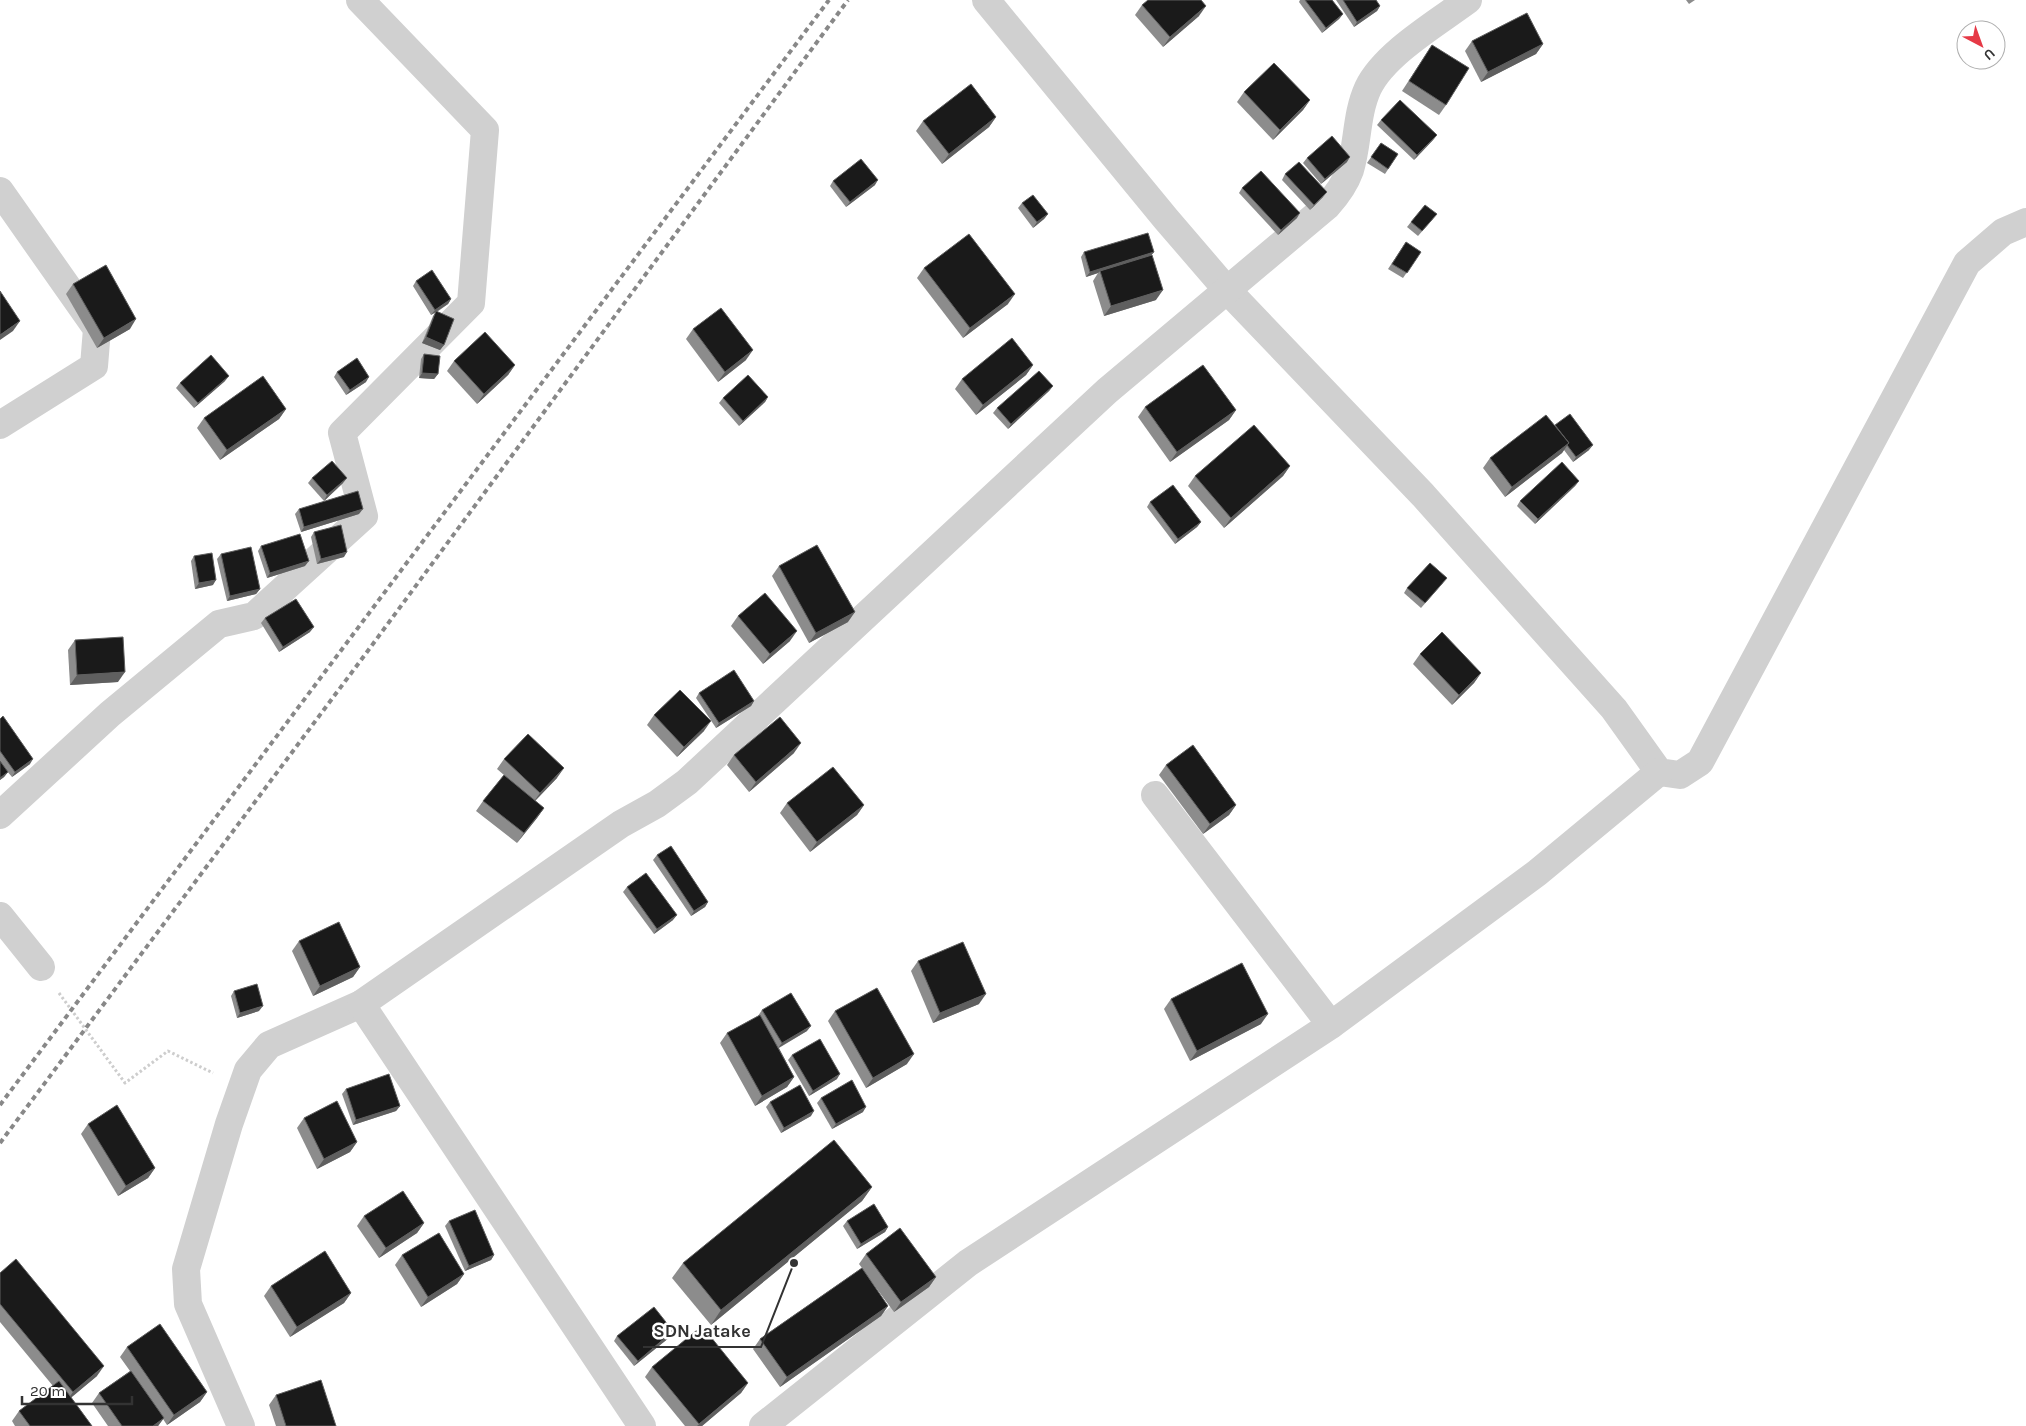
<svg xmlns="http://www.w3.org/2000/svg" width="2026" height="1426" font-family="Karla,sans-serif">
<style>
.lines{fill:none;stroke-linecap:round;stroke-linejoin:round}
.path{stroke:#cdcdcd;stroke-width:3;stroke-dasharray:2.5 2.5;stroke-linecap:butt}
.minor{stroke:#d0d0d0;stroke-width:28}
.rail{stroke:#888;stroke-width:4;stroke-dasharray:5 4;stroke-linecap:butt}
.wall{fill:#8c8c8c}
.shaded-wall{fill:#5f5f5f}
.building{fill:#1a1a1a;stroke:#5f5f5f}
.leader{fill:none;stroke:#333;stroke-width:2}
.callout-dot{fill:#333;stroke:#fff;stroke-width:2}
.callout-label{font-size:18px;text-anchor:middle;font-weight:bold;fill:#333;stroke:#fff;stroke-width:5;stroke-linejoin:round;paint-order:stroke}
</style>
<rect width="100%" height="100%" fill="#fff"/>
<g class="lines">
<polyline class="path" points="59,993 125,1083 168,1051 213,1073"/>
<g class="minor">
<polyline points="986,0 1166,219 1227,290 1423,495 1614,709 1659,772 1680,775 1700,762 1967,263 2003,232 2026,222"/>
<polyline points="0,191 97,329 94,366 0,425"/>
<polyline points="1155,795 1331,1025"/>
<polyline points="0,815 110,714 219,624 254,616 364,516 342,433 471,303 485,130 360,0"/>
<polyline points="0,916 41,967"/>
<polyline points="241,1426 188,1304 186,1269 229,1124 248,1070 269,1045 361,1004"/>
<path d="M642,1426L361,1004L621,824L657,804L687,782L1107,391L1327,206C1337,195 1345,184 1350,170C1358,144 1356,114 1368,88C1384,54 1437,23 1468,0"/>
<polyline points="763,1426 968,1263 1331,1025 1537,873 1659,772"/>
</g>
<g class="rail">
<polyline points="0,1105 829,0"/>
<polyline points="0,1143 367,652 848,0"/>
</g>
</g>
<g class="wall">
<polygon points="1300,0 1332,0 1343,14 1339,19 1322,33 1299,2"/>
<polygon points="1336,0 1376,0 1380,6 1377,11 1354,27"/>
<polygon points="1686,0 1695,0 1689,4"/>
<polygon points="1142,5 1199,16 1163,47 1135,15"/>
<polygon points="1472,41 1543,44 1536,54 1481,82 1465,51"/>
<polygon points="1432,45 1446,105 1439,115 1402,91"/>
<polygon points="1244,92 1310,100 1303,110 1273,140 1237,102"/>
<polygon points="996,117 989,127 942,164 916,131 923,121"/>
<polygon points="1381,120 1437,135 1433,140 1414,160 1377,125"/>
<polygon points="1381,143 1398,154 1385,174 1367,163"/>
<polygon points="1307,158 1347,162 1321,184 1303,163"/>
<polygon points="1285,174 1323,197 1310,210 1282,180"/>
<polygon points="833,181 875,185 846,207 830,186"/>
<polygon points="1242,188 1297,218 1278,235 1239,193"/>
<polygon points="1022,203 1048,214 1044,219 1033,228 1018,208"/>
<polygon points="1433,219 1418,236 1407,227 1411,222"/>
<polygon points="1406,242 1421,252 1403,278 1388,269"/>
<polygon points="1084,252 1154,252 1151,255 1156,300 1104,316 1093,281 1098,273 1086,277 1081,257"/>
<polygon points="924,268 1008,304 963,338 917,278"/>
<polygon points="416,281 451,299 448,304 437,312 444,345 440,350 422,343 433,316 436,312 431,315 413,286"/>
<polygon points="73,284 130,329 97,348 66,294"/>
<polygon points="693,329 746,360 718,382 686,339"/>
<polygon points="424,354 438,374 434,379 419,378 421,359"/>
<polygon points="454,361 515,365 508,375 477,404 447,371"/>
<polygon points="1033,365 1026,375 976,415 955,389 962,379"/>
<polygon points="337,372 366,382 346,395 334,377"/>
<polygon points="225,381 194,408 176,388 180,383"/>
<polygon points="1053,386 1049,391 1008,429 993,413 997,408"/>
<polygon points="768,397 765,402 739,426 719,403 723,398"/>
<polygon points="1145,407 1236,410 1229,420 1170,462 1138,417"/>
<polygon points="286,409 279,419 220,460 197,428 204,418"/>
<polygon points="1555,425 1589,450 1573,462 1564,450 1562,453 1505,497 1483,468 1490,458"/>
<polygon points="1290,466 1283,476 1224,528 1188,486 1195,476"/>
<polygon points="312,478 343,483 324,501 308,483"/>
<polygon points="1579,481 1575,486 1535,524 1517,506 1520,501"/>
<polygon points="1150,502 1201,522 1197,527 1175,544 1147,507"/>
<polygon points="299,509 359,514 301,532 295,514"/>
<polygon points="314,532 344,557 317,564 311,537"/>
<polygon points="261,546 305,566 267,578 258,551"/>
<polygon points="221,554 260,589 256,594 227,601 217,559"/>
<polygon points="194,556 213,585 195,589 191,561"/>
<polygon points="779,566 848,622 809,643 772,576"/>
<polygon points="1443,583 1421,608 1404,593 1407,588"/>
<polygon points="738,616 790,641 763,664 731,626"/>
<polygon points="265,618 310,632 279,652 261,623"/>
<polygon points="75,640 118,682 70,685 68,650"/>
<polygon points="1420,654 1481,673 1474,683 1452,705 1413,664"/>
<polygon points="699,693 754,701 751,706 716,728 696,698"/>
<polygon points="654,715 704,731 677,757 647,725"/>
<polygon points="0,719 30,764 12,777 6,770 8,772 4,777 0,780"/>
<polygon points="794,753 749,792 727,765 734,755"/>
<polygon points="504,759 557,778 535,801 544,808 537,818 517,843 476,811 483,801 504,775 497,769"/>
<polygon points="1166,765 1236,805 1229,815 1203,834 1159,775"/>
<polygon points="787,803 864,805 857,815 810,852 780,813"/>
<polygon points="657,855 708,902 705,907 691,916 653,860"/>
<polygon points="627,887 673,920 654,934 623,892"/>
<polygon points="299,941 360,967 353,977 313,996 292,951"/>
<polygon points="918,961 979,1004 933,1023 911,971"/>
<polygon points="234,991 259,1011 237,1018 231,996"/>
<polygon points="1171,999 1261,1024 1190,1061 1164,1009"/>
<polygon points="762,1010 807,1031 779,1048 794,1077 787,1087 755,1106 720,1043 727,1033 758,1016"/>
<polygon points="835,1011 907,1064 866,1088 828,1021"/>
<polygon points="792,1055 837,1079 809,1096 788,1060"/>
<polygon points="346,1089 400,1106 396,1111 353,1125 342,1094"/>
<polygon points="821,1098 863,1112 832,1129 817,1103"/>
<polygon points="770,1102 811,1116 781,1133 766,1107"/>
<polygon points="304,1118 357,1142 350,1152 317,1169 297,1128"/>
<polygon points="88,1124 155,1168 148,1178 118,1196 81,1134"/>
<polygon points="872,1187 862,1201 711,1325 672,1278 683,1263"/>
<polygon points="364,1216 424,1223 417,1233 379,1258 357,1226"/>
<polygon points="449,1221 494,1255 491,1260 465,1271 445,1226"/>
<polygon points="847,1221 888,1227 885,1232 857,1249 843,1226"/>
<polygon points="866,1254 936,1277 929,1287 894,1312 862,1269 888,1306 881,1316 780,1387 753,1349 760,1339 862,1268 859,1264"/>
<polygon points="402,1255 464,1274 457,1284 421,1307 395,1265"/>
<polygon points="0,1273 97,1376 71,1397 92,1426 15,1426 12,1421 19,1411 53,1386 0,1322"/>
<polygon points="271,1286 351,1293 344,1303 290,1337 264,1296"/>
<polygon points="673,1331 670,1337 634,1366 614,1341 617,1336"/>
<polygon points="127,1347 207,1392 200,1402 167,1425 163,1419 158,1426 108,1426 92,1403 99,1393 130,1371 120,1357"/>
<polygon points="652,1367 748,1383 741,1393 702,1426 685,1426 645,1377"/>
<polygon points="276,1395 336,1426 276,1426 269,1405"/>
</g>
<g class="shaded-wall">
<polygon points="1206,6 1199,16 1163,47 1170,37"/>
<polygon points="1380,6 1377,11 1354,27 1357,22"/>
<polygon points="1343,14 1339,19 1322,33 1326,28"/>
<polygon points="1543,44 1536,54 1481,82 1488,72"/>
<polygon points="1310,100 1303,110 1273,140 1280,130"/>
<polygon points="996,117 989,127 942,164 949,154"/>
<polygon points="1437,135 1433,140 1414,160 1417,155"/>
<polygon points="1350,157 1347,162 1321,184 1325,179"/>
<polygon points="878,180 875,185 846,207 850,202"/>
<polygon points="1327,192 1323,197 1310,210 1314,205"/>
<polygon points="1300,213 1297,218 1278,235 1281,230"/>
<polygon points="1048,214 1044,219 1033,228 1037,222"/>
<polygon points="1154,252 1150,257 1100,271 1098,273 1086,277 1090,272"/>
<polygon points="1163,290 1156,300 1104,316 1111,306"/>
<polygon points="1015,294 1008,304 963,338 970,328"/>
<polygon points="451,299 448,304 431,315 435,310"/>
<polygon points="136,319 130,329 97,348 104,338"/>
<polygon points="20,321 13,331 0,340 0,335"/>
<polygon points="426,337 444,345 440,350 422,343"/>
<polygon points="753,350 746,360 718,382 725,372"/>
<polygon points="515,365 508,375 477,404 484,394"/>
<polygon points="1033,365 1026,375 976,415 983,405"/>
<polygon points="422,373 438,374 434,379 419,378"/>
<polygon points="229,376 225,381 194,408 198,403"/>
<polygon points="369,377 366,382 346,395 350,390"/>
<polygon points="1053,386 1049,391 1008,429 1011,424"/>
<polygon points="768,397 765,402 739,426 743,421"/>
<polygon points="286,409 279,419 220,460 227,450"/>
<polygon points="1236,410 1229,420 1170,462 1177,452"/>
<polygon points="1569,443 1562,453 1505,497 1512,487"/>
<polygon points="1593,445 1589,450 1573,462 1576,457"/>
<polygon points="1290,466 1283,476 1224,528 1231,518"/>
<polygon points="347,478 343,483 324,501 327,495"/>
<polygon points="1579,481 1575,486 1535,524 1538,519"/>
<polygon points="363,509 359,514 301,532 304,527"/>
<polygon points="1201,522 1197,527 1175,544 1178,539"/>
<polygon points="347,552 344,557 317,564 321,559"/>
<polygon points="309,561 305,566 267,578 270,573"/>
<polygon points="216,580 213,585 195,589 199,583"/>
<polygon points="260,589 256,594 227,601 230,596"/>
<polygon points="855,612 848,622 809,643 816,633"/>
<polygon points="314,627 310,632 279,652 283,647"/>
<polygon points="797,631 790,641 763,664 770,654"/>
<polygon points="125,672 118,682 70,685 77,675"/>
<polygon points="1481,673 1474,683 1452,705 1459,695"/>
<polygon points="754,701 751,706 716,728 719,723"/>
<polygon points="711,721 704,731 677,757 684,747"/>
<polygon points="801,743 794,753 749,792 756,782"/>
<polygon points="33,759 30,764 12,777 15,772"/>
<polygon points="564,768 557,778 533,803 540,793"/>
<polygon points="8,772 4,777 0,780 0,778"/>
<polygon points="864,805 857,815 810,852 817,842"/>
<polygon points="1236,805 1229,815 1203,834 1210,824"/>
<polygon points="544,808 537,818 517,843 524,833"/>
<polygon points="708,902 705,907 691,916 694,911"/>
<polygon points="677,915 673,920 654,934 657,929"/>
<polygon points="360,967 353,977 313,996 320,986"/>
<polygon points="986,994 979,1004 933,1023 940,1013"/>
<polygon points="263,1006 259,1011 237,1018 240,1013"/>
<polygon points="1268,1014 1261,1024 1190,1061 1197,1051"/>
<polygon points="811,1026 807,1031 778,1048 782,1043"/>
<polygon points="914,1054 907,1064 866,1088 873,1078"/>
<polygon points="840,1074 837,1079 809,1096 813,1091"/>
<polygon points="794,1077 787,1087 755,1106 762,1096"/>
<polygon points="400,1106 396,1111 353,1125 356,1120"/>
<polygon points="866,1107 863,1112 832,1129 836,1124"/>
<polygon points="814,1111 811,1116 781,1133 784,1128"/>
<polygon points="357,1142 350,1152 317,1169 324,1159"/>
<polygon points="155,1168 148,1178 118,1196 126,1186"/>
<polygon points="872,1187 862,1201 711,1325 721,1310"/>
<polygon points="424,1223 417,1233 379,1258 386,1248"/>
<polygon points="888,1227 885,1232 857,1249 861,1244"/>
<polygon points="494,1255 491,1260 465,1271 469,1266"/>
<polygon points="464,1274 457,1284 421,1307 428,1297"/>
<polygon points="936,1277 929,1287 894,1312 901,1302"/>
<polygon points="351,1293 344,1303 290,1337 297,1327"/>
<polygon points="888,1306 881,1316 780,1387 787,1377"/>
<polygon points="673,1331 670,1337 634,1366 638,1361"/>
<polygon points="104,1366 97,1376 66,1402 73,1392"/>
<polygon points="748,1383 741,1393 702,1426 697,1426"/>
<polygon points="207,1392 200,1402 167,1425 174,1415"/>
<polygon points="164,1418 158,1426 153,1426"/>
</g>
<g class="building">
<polygon points="1148,0 1201,0 1206,6 1170,37 1142,5"/>
<polygon points="1305,0 1332,0 1343,14 1326,28"/>
<polygon points="1343,0 1376,0 1380,6 1357,22"/>
<polygon points="1527,13 1543,44 1488,72 1472,41"/>
<polygon points="1432,45 1469,68 1446,105 1409,81"/>
<polygon points="1274,63 1310,100 1280,130 1244,92"/>
<polygon points="971,84 996,117 949,154 923,121"/>
<polygon points="1400,100 1437,135 1417,155 1381,120"/>
<polygon points="1332,136 1350,157 1325,179 1307,158"/>
<polygon points="1381,143 1398,154 1388,169 1371,157"/>
<polygon points="861,159 878,180 850,202 833,181"/>
<polygon points="1299,162 1327,192 1314,205 1285,174"/>
<polygon points="1261,171 1300,213 1281,230 1242,188"/>
<polygon points="1033,195 1048,214 1037,222 1022,203"/>
<polygon points="1425,205 1437,214 1422,231 1411,222"/>
<polygon points="1148,233 1154,252 1090,272 1084,252"/>
<polygon points="969,234 1015,294 970,328 924,268"/>
<polygon points="1406,242 1421,252 1407,273 1392,264"/>
<polygon points="1152,255 1163,290 1111,306 1100,271"/>
<polygon points="106,265 136,319 104,338 73,284"/>
<polygon points="432,270 451,299 435,310 416,281"/>
<polygon points="0,291 20,321 0,335"/>
<polygon points="721,308 753,350 725,372 693,329"/>
<polygon points="436,311 454,319 444,345 426,337"/>
<polygon points="485,332 515,365 484,394 454,361"/>
<polygon points="1012,338 1033,365 983,405 962,379"/>
<polygon points="424,354 440,356 438,374 422,373"/>
<polygon points="211,355 229,376 198,403 180,383"/>
<polygon points="357,358 369,377 350,390 337,372"/>
<polygon points="1203,365 1236,410 1177,452 1145,407"/>
<polygon points="1039,371 1053,386 1011,424 997,408"/>
<polygon points="748,375 768,397 743,421 723,398"/>
<polygon points="263,376 286,409 227,450 204,418"/>
<polygon points="1570,414 1593,445 1576,457 1567,445 1569,443 1555,425"/>
<polygon points="1546,415 1569,443 1512,487 1490,458"/>
<polygon points="1254,425 1290,466 1231,518 1195,476"/>
<polygon points="332,461 347,478 327,495 312,478"/>
<polygon points="1562,462 1579,481 1538,519 1520,501"/>
<polygon points="1173,485 1201,522 1178,539 1150,502"/>
<polygon points="358,491 363,509 304,527 299,509"/>
<polygon points="341,525 347,552 321,559 314,532"/>
<polygon points="300,534 309,561 270,573 261,546"/>
<polygon points="817,545 855,612 816,633 779,566"/>
<polygon points="251,547 260,589 230,596 221,554"/>
<polygon points="212,553 216,580 199,583 194,556"/>
<polygon points="1430,563 1447,578 1425,603 1407,588"/>
<polygon points="765,593 797,631 770,654 738,616"/>
<polygon points="296,599 314,627 283,647 265,618"/>
<polygon points="1442,632 1481,673 1459,695 1420,654"/>
<polygon points="123,637 125,672 77,675 75,640"/>
<polygon points="734,670 754,701 719,723 699,693"/>
<polygon points="680,690 711,721 684,747 654,715"/>
<polygon points="3,716 33,759 15,772 0,751 0,719"/>
<polygon points="780,717 801,743 756,782 734,755"/>
<polygon points="528,734 564,768 540,793 504,759"/>
<polygon points="1193,745 1236,805 1210,824 1166,765"/>
<polygon points="0,761 8,772 0,778"/>
<polygon points="833,767 864,805 817,842 787,803"/>
<polygon points="504,775 544,808 524,833 483,801"/>
<polygon points="671,846 708,902 694,911 657,855"/>
<polygon points="646,873 677,915 657,929 627,887"/>
<polygon points="339,922 360,967 320,986 299,941"/>
<polygon points="963,942 986,994 940,1013 918,961"/>
<polygon points="1242,963 1268,1014 1197,1051 1171,999"/>
<polygon points="257,984 263,1006 240,1013 234,991"/>
<polygon points="877,988 914,1054 873,1078 835,1011"/>
<polygon points="791,993 811,1026 782,1043 762,1010"/>
<polygon points="760,1015 794,1077 762,1096 727,1033"/>
<polygon points="820,1039 840,1074 813,1091 792,1055"/>
<polygon points="389,1074 400,1106 356,1120 346,1089"/>
<polygon points="852,1080 866,1107 836,1124 821,1098"/>
<polygon points="800,1085 814,1111 784,1128 770,1102"/>
<polygon points="337,1101 357,1142 324,1159 304,1118"/>
<polygon points="117,1105 155,1168 126,1186 88,1124"/>
<polygon points="834,1140 872,1187 721,1310 683,1263"/>
<polygon points="403,1191 424,1223 386,1248 364,1216"/>
<polygon points="874,1204 888,1227 861,1244 847,1221"/>
<polygon points="475,1210 494,1255 469,1266 449,1221"/>
<polygon points="900,1228 936,1277 901,1302 866,1254"/>
<polygon points="439,1233 464,1274 428,1297 402,1255"/>
<polygon points="325,1251 351,1293 297,1327 271,1286"/>
<polygon points="16,1259 104,1366 73,1392 0,1304 0,1273"/>
<polygon points="862,1268 888,1306 787,1377 760,1339"/>
<polygon points="654,1307 673,1331 638,1361 617,1336"/>
<polygon points="160,1324 207,1392 174,1415 127,1347"/>
<polygon points="702,1326 748,1383 699,1424 652,1367"/>
<polygon points="131,1371 164,1418 153,1426 122,1426 99,1393"/>
<polygon points="321,1380 336,1426 286,1426 276,1395"/>
<polygon points="59,1381 92,1426 30,1426 19,1411"/>
</g>
<path class="leader" d="M794 1263L761 1347H643"/>
<circle class="callout-dot" cx="794" cy="1263" r="5"/>
<g class="callout-label">
<text x="702" y="1337">SDN Jatake</text>
</g>
<g transform="translate(1981 45) rotate(139)"><circle r="24" fill="#ffffff" stroke="#adadad"/>
<path d="M0-4L9 19L0 12L-9 19Z" fill="#e63946"/>
<text y="-8" font-size="14" font-weight="bold" text-anchor="middle" fill="#333333">U</text>
</g>
<path d="M22 1396v8h110v-8" fill="none" stroke="#333333" stroke-width="2.5"/>
<text x="30" y="1396" font-size="15" fill="#333333" stroke="#ffffff" stroke-width="4" paint-order="stroke">20 m</text>
</svg>
